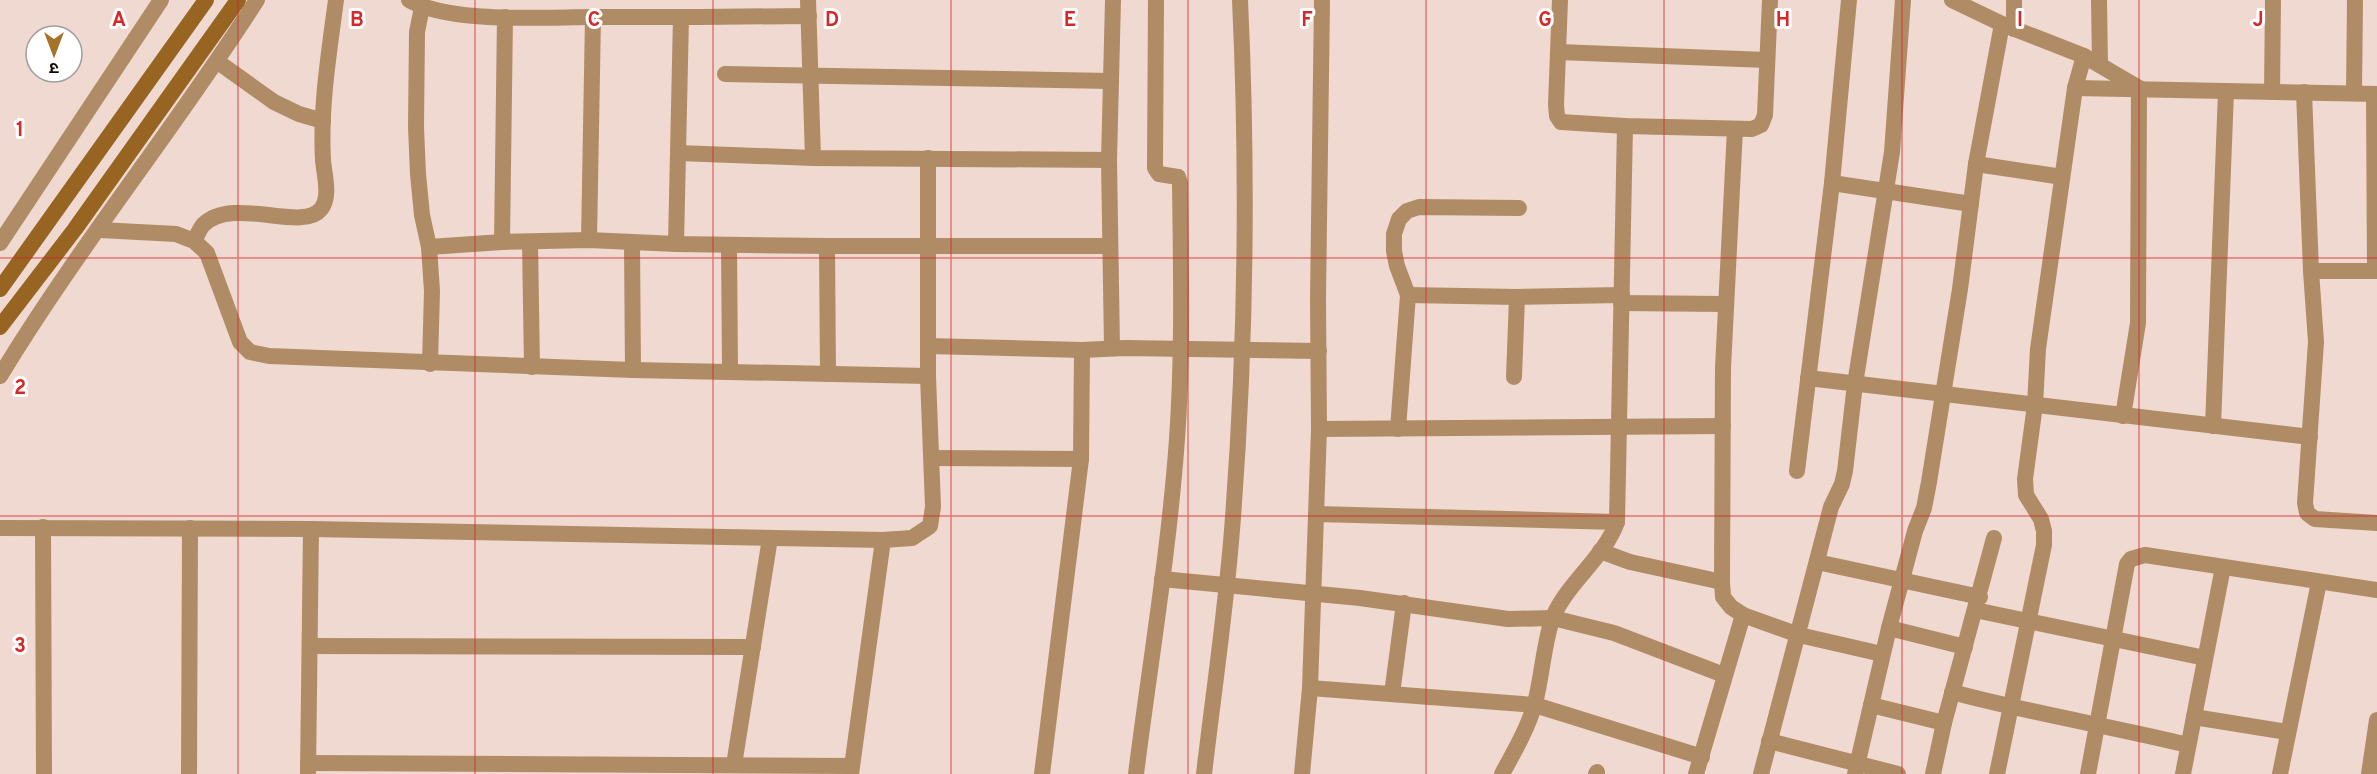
<svg xmlns="http://www.w3.org/2000/svg" width="2377" height="774" font-family="Overpass,'Noto Sans Devanagari',sans-serif">
<style>
.lines{fill:none;stroke-linecap:round;stroke-linejoin:round}
.minor{stroke:#b08c66;stroke-width:16}
.tertiary{stroke:#b08c66;stroke-width:16}
.secondary{stroke:#976422;stroke-width:16}
.grid{fill:none;stroke:#d62828;stroke-width:1.5;stroke-opacity:0.55}
.grid-label{font-size:20px;text-anchor:middle;font-weight:bold;fill:#d62828;stroke:#fff;stroke-width:6;stroke-linejoin:round;paint-order:stroke}
</style>
<rect width="100%" height="100%" fill="#efd9d0"/>
<g class="lines">
<g class="minor">
<path d="M409,0C451,24 545,17 594,17C666,17 737,17 809,16"/>
<polyline points="808,0 813,158"/>
<polyline points="1560,0 1556,105 1557,116 1561,122 1625,126 1752,129 1761,125 1765,115 1770,0"/>
<polyline points="1952,0 2002,24 2084,56 2139,88 2138,323 2123,416"/>
<polyline points="2099,0 2100,65"/>
<polyline points="422,7 417,32 416,127 418,174 422,215 429,247 432,291 430,364"/>
<polyline points="2014,29 2014,0"/>
<polyline points="1558,52 1767,60"/>
<polyline points="218,62 274,102 299,114 323,121"/>
<polyline points="725,74 1111,81"/>
<polyline points="2075,88 2377,94"/>
<polyline points="2272,92 2273,0"/>
<polyline points="2304,92 2311,271 2316,342 2305,503 2307,513 2315,519 2377,523"/>
<polyline points="2354,93 2355,0"/>
<polyline points="2374,94 2375,271"/>
<polyline points="1735,129 1723,368 1722,582 1723,597 1731,607 1743,615 1799,635 1882,654"/>
<polyline points="678,153 813,158 1109,160"/>
<polyline points="1976,164 2062,177"/>
<polyline points="1832,183 1971,204"/>
<polyline points="100,230 176,234 194,241 207,253 240,342 250,352 269,356 633,370 928,376"/>
<polyline points="589,240 593,17"/>
<path d="M194,241C197,236 199,230 203,225C233,195 302,233 321,209C331,197 324,174 323,160C320,107 329,53 336,0"/>
<polyline points="502,242 505,17"/>
<polyline points="530,242 532,367"/>
<polyline points="632,243 633,370"/>
<polyline points="676,244 681,17"/>
<polyline points="729,245 730,371"/>
<polyline points="827,246 828,374"/>
<polyline points="429,247 502,242 589,240 676,244 827,246 1110,246"/>
<polyline points="2311,271 2377,271"/>
<polyline points="1408,295 1517,297 1622,295"/>
<polyline points="1621,303 1725,304"/>
<polyline points="928,346 1082,350 1125,348 1319,351"/>
<polyline points="1112,348 1109,160 1113,0"/>
<polyline points="1514,377 1517,297"/>
<polyline points="1808,378 2310,437"/>
<polyline points="2213,426 2226,92"/>
<polyline points="1319,429 1723,426"/>
<polyline points="1398,429 1408,295 1397,266 1394,251 1394,234 1399,219 1407,211 1419,207 1519,208"/>
<polyline points="933,458 1081,459"/>
<polyline points="1797,471 1832,183 1849,0"/>
<polyline points="1316,514 1617,522"/>
<polyline points="43,527 44,774"/>
<polyline points="0,528 311,529 883,540 912,538 930,526 933,507 928,376 928,158"/>
<polyline points="1600,551 1630,562 1722,582"/>
<polyline points="1817,562 1980,597"/>
<polyline points="1162,579 1360,598 1508,619 1553,618 1614,633 1724,675"/>
<polyline points="1975,610 2205,658"/>
<polyline points="1889,628 1965,647"/>
<polyline points="310,646 753,647"/>
<polyline points="1310,688 1535,705 1702,757"/>
<path d="M1952,692C2030,713 2110,726 2188,745"/>
<polyline points="1392,694 1404,603"/>
<polyline points="1871,705 1944,723"/>
<polyline points="2194,717 2287,732"/>
<polyline points="1769,741 1898,774"/>
<polyline points="308,763 852,766"/>
<polyline points="734,765 770,538"/>
<polyline points="308,773 311,529"/>
<polyline points="189,774 190,528"/>
<polyline points="851,774 883,540"/>
<polyline points="1042,774 1081,459 1082,350"/>
<path d="M1136,774C1150,663 1169,551 1177,439C1183,354 1181,268 1180,183L1178,177L1159,174L1155,168L1156,0"/>
<path d="M1204,774C1214,688 1227,603 1233,517C1246,345 1248,172 1240,0"/>
<polyline points="1302,774 1310,688 1319,429 1318,298 1322,0"/>
<path d="M1502,774C1514,752 1528,728 1535,703C1542,677 1544,641 1553,617C1568,582 1604,558 1617,522L1625,126"/>
<polyline points="1596,774 1597,772"/>
<polyline points="1696,774 1743,615"/>
<polyline points="1761,774 1831,507 1842,484 1845,471 1855,384 1892,152 1903,0"/>
<polyline points="1855,774 1889,628 1915,531 1924,508 1929,482 1960,289 1976,164 2002,24"/>
<polyline points="1933,774 1944,723 1994,538"/>
<polyline points="1997,774 2044,545 2044,531 2041,519 2026,495 2025,479 2035,405 2038,349 2075,88 2084,56"/>
<polyline points="2088,774 2127,564 2131,559 2145,555 2377,590"/>
<polyline points="2183,774 2223,567"/>
<polyline points="2280,774 2319,582"/>
<polyline points="2369,774 2377,720"/>
</g>
<g class="tertiary">
<polyline points="0,243 161,0"/>
<path d="M0,376C79,246 175,128 257,0"/>
</g>
<g class="secondary">
<polyline points="0,289 206,0"/>
<polyline points="0,327 75,229 238,0"/>
</g>
</g>
<path class="grid" d="M238,0V774M475,0V774M713,0V774M951,0V774M1188,0V774M1426,0V774M1664,0V774M1902,0V774M2139,0V774M0,258H2377M0,516H2377"/>
<g class="grid-label">
<text x="119" y="26">A</text>
<text x="357" y="26">B</text>
<text x="594" y="26">C</text>
<text x="832" y="26">D</text>
<text x="1070" y="26">E</text>
<text x="1307" y="26">F</text>
<text x="1545" y="26">G</text>
<text x="1783" y="26">H</text>
<text x="2020" y="26">I</text>
<text x="2258" y="26">J</text>
<text x="20" y="136">1</text>
<text x="20" y="394">2</text>
<text x="20" y="652">3</text>
</g>
<g transform="translate(54 54) rotate(180)"><circle r="28" fill="#ffffff" stroke="#a09d9c" stroke-width="1.5"/>
<path d="M0-4.5L10 22L0 15L-10 22Z" fill="#a37327"/>
<text y="-9" font-size="16" font-weight="bold" text-anchor="middle" fill="#120b08">उ</text>
</g>
</svg>
